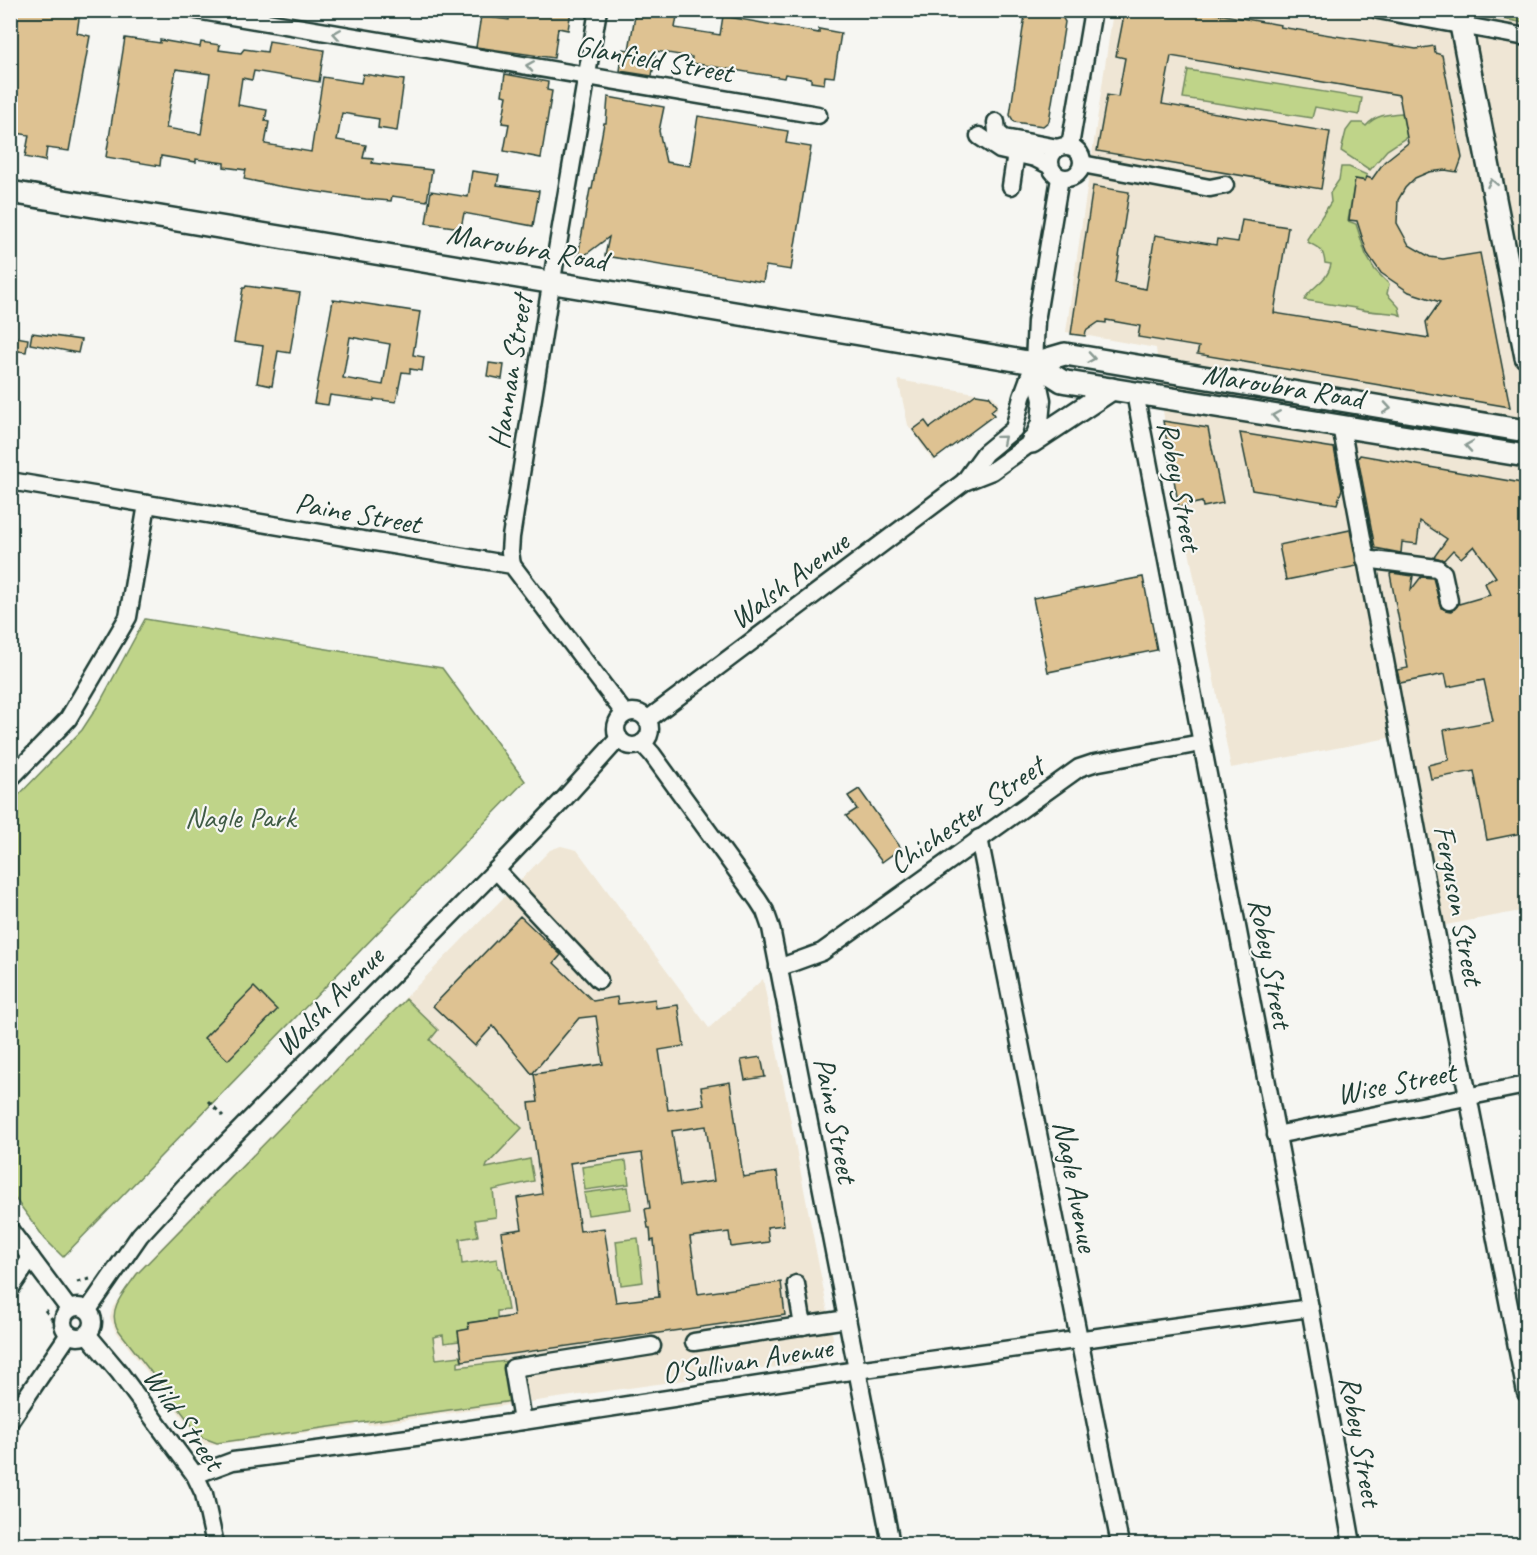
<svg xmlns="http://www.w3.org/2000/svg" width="1537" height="1555" font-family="Caveat,sans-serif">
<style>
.built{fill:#efe6d5}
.green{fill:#bfd489;stroke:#6f885e;stroke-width:1.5}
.building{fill:#dec292;stroke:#1f3d34;stroke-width:1.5;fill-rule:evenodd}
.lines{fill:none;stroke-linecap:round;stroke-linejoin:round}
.minor-casing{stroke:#1f3d34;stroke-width:21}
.major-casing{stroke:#1f3d34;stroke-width:26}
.path{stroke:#1f3d34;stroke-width:3;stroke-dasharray:4.5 4.5;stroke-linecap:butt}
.minor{stroke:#f6f6f2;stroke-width:16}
.major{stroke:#f6f6f2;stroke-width:21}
.oneway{stroke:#8a9a93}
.labels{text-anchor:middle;stroke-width:4.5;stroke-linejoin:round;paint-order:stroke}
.street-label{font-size:30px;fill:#1f3d34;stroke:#f6f6f2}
.park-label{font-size:30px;fill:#3f5b45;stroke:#f6f6f2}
</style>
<rect width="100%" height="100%" fill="#f6f6f2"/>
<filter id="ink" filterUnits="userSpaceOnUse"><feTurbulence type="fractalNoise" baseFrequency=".0167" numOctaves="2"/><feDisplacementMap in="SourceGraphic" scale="12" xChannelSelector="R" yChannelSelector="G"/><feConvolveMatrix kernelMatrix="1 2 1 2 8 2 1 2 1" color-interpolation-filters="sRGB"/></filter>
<g filter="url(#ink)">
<g class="built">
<polygon points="1113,11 1526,11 1526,910 1435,927 1399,736 1231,768 1165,427 1156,348 1066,332"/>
<polygon points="898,380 993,396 998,402 997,411 933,461 908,425"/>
<polygon points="561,846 577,850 709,1028 763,979 833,1338 829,1349 824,1358 813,1362 367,1425 363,1414 354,1416 356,1426 213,1445 203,1444 115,1330 110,1318 113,1307 136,1273 550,850"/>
</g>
<g class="green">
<polygon points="1474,11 1526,11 1526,23 1481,15"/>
<polygon points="1188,70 1362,98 1359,115 1315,107 1312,118 1183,98"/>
<path d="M1402,113L1407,137L1387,150L1370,170L1341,151L1346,131L1352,123H1362L1366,126C1375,115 1388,114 1402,113Z"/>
<path d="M1341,167H1349L1367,175L1364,180L1355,179L1348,221L1356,224L1366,255L1375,270L1389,284L1387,294L1399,307L1401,316L1398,314C1388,312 1363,312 1355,308L1304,300C1312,285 1328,282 1331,264L1325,263C1323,247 1319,249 1308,242L1307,239L1331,202L1330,193L1339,180Z"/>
<polygon points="145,619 442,668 525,781 63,1257 45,1239 11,1193 11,803 82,730 99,704"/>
<path d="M406,999L438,1030L430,1040L522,1128L487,1165L486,1168L530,1159L534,1181L493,1190L496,1217L475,1220L478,1236L460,1239L462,1264L497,1259L498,1268L501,1269L508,1310L497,1311V1319L468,1323L469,1329L458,1331L459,1341L444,1343L443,1335L433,1337L436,1359L460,1356L462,1362H458V1367L506,1361L512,1401L217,1443L201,1437L117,1328C107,1308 126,1290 137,1274Z"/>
<polygon points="626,1161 629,1184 585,1190 582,1167"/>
<polygon points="628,1187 631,1209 588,1215 584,1193"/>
<polygon points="638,1238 643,1282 621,1285 616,1241"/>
</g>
<g class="building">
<polygon points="10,10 80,12 77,33 90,36 69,151 47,148 45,161 25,157 29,135 10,132"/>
<polygon points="510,10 571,10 568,30 558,28 554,58 476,47 481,16 509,20"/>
<polygon points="636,10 678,10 675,28 720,35 723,16 819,33 819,29 841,33 834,77 825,76 824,84 811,82 811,78 785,74 784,78 691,63 692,57 656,51 652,76 620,71 623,49 629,50"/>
<polygon points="1032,10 1061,15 1065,22 1049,121 1043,126 1014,122 1010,115 1025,15"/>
<polygon points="1125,10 1195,10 1281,25 1280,27 1416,49 1434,46 1435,53 1442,55 1462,158 1457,172 1445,170 1429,172 1415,178 1405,188 1398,200 1397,223 1409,245 1430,257 1443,259 1480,253 1510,407 1197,354 1199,347 1138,337 1140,326 1106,320 1106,323 1099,322 1086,331 1085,336 1071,334 1093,186 1129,192 1115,283 1146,289 1155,235 1216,245 1217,239 1238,242 1242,220 1288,227 1274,313 1429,338 1426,322 1440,302 1409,292 1381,273 1367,253 1357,221 1349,220 1355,179 1365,181 1367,177 1372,179 1384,162 1408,143 1399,95 1171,56 1162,104 1330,132 1321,189 1097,151 1107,95 1118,97 1125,58 1116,56"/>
<path d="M125,38L160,43V40L200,47L201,42L220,45L219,50L241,53L244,49L267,52L269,41L324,50L319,82L254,71L252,80L242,78L238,105L267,110L265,121L269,122L265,144L311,152L323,77L361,83L363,74L404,80L397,131L378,128L379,119L342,113L337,140L366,145L363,158L373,159L372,163L432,170L427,201L392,196L391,201L366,199L278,186L244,179L246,170L224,167V163L196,159V162L161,156L160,166L106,157ZM176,69L210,74L201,134L166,128Z"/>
<polygon points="505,74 548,82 547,90 552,91 541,158 504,151 509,124 502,123 507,96 502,95"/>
<polygon points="608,97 664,107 659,131 666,162 690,166 698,116 788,131 786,143 811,147 791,270 766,266 763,282 605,256 609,237 577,261 590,189 592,189 604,123 606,123"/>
<polygon points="472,171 499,175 497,185 539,191 533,226 464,213 461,228 426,223 431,191 468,197"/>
<polygon points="246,286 300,293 290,353 278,351 272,386 257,383 263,346 234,342 243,288 245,288"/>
<path d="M333,300L341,301V300L420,312L413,355L424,357L422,371L410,369V373L402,372L396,402L374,399V401L330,395L328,405L314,403ZM350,337L390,344L383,385L343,378Z"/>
<polygon points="32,333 81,340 78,353 30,344"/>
<polygon points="10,336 28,339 26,352 10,350"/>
<polygon points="489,363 504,365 502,379 487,376"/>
<polygon points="976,394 989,396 997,406 991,411 994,415 935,459 913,430 925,421 930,428"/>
<polygon points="1163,421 1208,428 1223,503 1203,507 1202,502 1179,507"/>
<polygon points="1240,433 1334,448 1342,489 1337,504 1252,490"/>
<polygon points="1360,455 1527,484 1527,832 1487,840 1474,771 1431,779 1428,765 1449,760 1444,730 1493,721 1484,680 1448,687 1445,674 1400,683 1397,670 1408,668 1390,574 1392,573 1413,576 1411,590 1421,577 1433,578 1441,608 1451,611 1459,604 1490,595 1485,583 1496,577 1474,546 1461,558 1453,550 1444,560 1434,557 1447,539 1420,521 1417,544 1402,542 1401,553 1375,548 1358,458"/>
<polygon points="1350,530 1357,566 1286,580 1279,545"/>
<polygon points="1143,577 1157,650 1048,672 1033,598"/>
<polygon points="859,789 901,848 882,862 846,816 857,809 848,796"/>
<path d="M520,916L561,955L554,963L593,1001L617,997L618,1004L655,999L656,1008L678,1005L684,1046L659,1050L668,1110L704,1105L701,1087L730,1082L743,1177L777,1172L784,1225L767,1227L769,1242L731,1247L729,1232L690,1237L698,1294L781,1282L785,1315L462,1361L458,1331L469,1329L468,1323L514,1316L501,1232L522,1229L517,1198L542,1194L529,1103L538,1102L534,1074L603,1064L596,1016L579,1018L532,1074L493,1026L475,1046L433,1006ZM706,1126L714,1181L680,1186L672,1131ZM642,1153L650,1208L645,1209L648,1228H650L651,1241L654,1240L659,1297L616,1302L604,1228L580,1231L570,1163Z"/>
<polygon points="254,987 277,1010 228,1060 204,1038"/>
<polygon points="761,1057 765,1077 745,1080 741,1060"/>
</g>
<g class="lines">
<defs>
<g id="minor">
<polyline points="196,10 818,115"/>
<polyline points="1378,10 1526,37"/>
<polyline points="996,122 997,132 1004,138 1058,148"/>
<polyline points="979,136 1000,150 1035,158 1049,165"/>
<circle cx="1066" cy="162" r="16"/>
<polyline points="1070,146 1093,10"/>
<polyline points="1082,164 1210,188 1225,185"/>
<polyline points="1011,186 1016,153 1023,144"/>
<polyline points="1135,393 1310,1308 1352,1544"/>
<polyline points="1341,426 1435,927 1526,1393"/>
<polyline points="10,481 512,565 625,714"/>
<polyline points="964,482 985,453 1014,429 1022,397 1034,364"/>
<polyline points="1365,559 1437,568 1443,573 1449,601"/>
<polyline points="512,565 510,552 511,537 548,303 598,10"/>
<circle cx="633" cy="729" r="17"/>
<polyline points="647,720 964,482 992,471 1032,442 1040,422 1042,400 1034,363 1036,321 1060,178"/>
<polyline points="642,743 652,754 758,900 765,911 771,928 891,1544"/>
<polyline points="10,779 68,719 128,617 147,504"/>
<polyline points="979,838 1120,1544"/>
<polyline points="496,870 599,980"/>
<polyline points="778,968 822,952 1079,768 1094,763 1201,743"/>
<polyline points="1276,1135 1526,1085"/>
<polyline points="10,1230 69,1309"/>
<polyline points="796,1284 803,1326"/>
<polyline points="10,1289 31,1258"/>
<circle cx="78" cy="1322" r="15"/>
<polyline points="88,1310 140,1235 200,1170 496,870 564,799 619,738"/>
<polyline points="87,1334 119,1372 195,1475 204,1494 215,1544"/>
<polyline points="694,1342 847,1319"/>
<polyline points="10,1421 69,1334"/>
<polyline points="522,1421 513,1368 652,1346"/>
<polyline points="195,1475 233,1461 431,1435 857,1370 1310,1308"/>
</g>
<g id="major">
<polyline points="1458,10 1526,357"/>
<polyline points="10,192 1034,363 1062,381 1067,382 1526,456"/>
<polyline points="1034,363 1065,354 1526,431"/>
<polyline points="1032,442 1112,389"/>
</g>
</defs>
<use href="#minor" class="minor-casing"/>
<use href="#major" class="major-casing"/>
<g class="path">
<polyline points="208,1101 223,1116"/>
<polyline points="77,1282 90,1279"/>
<polyline points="45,1310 52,1319 53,1326"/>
</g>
<use href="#minor" class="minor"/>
<use href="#major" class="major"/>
</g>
<defs><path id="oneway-chevron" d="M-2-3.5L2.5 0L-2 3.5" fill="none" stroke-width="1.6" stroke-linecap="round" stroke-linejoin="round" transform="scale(1.5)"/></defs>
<g class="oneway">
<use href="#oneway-chevron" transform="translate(337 34) rotate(-171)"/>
<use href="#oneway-chevron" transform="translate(530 66) rotate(-171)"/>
<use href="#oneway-chevron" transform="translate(1492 183) rotate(-101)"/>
<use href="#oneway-chevron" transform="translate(1091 358) rotate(9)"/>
<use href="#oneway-chevron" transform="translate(1387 408) rotate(9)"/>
<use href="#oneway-chevron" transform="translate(1276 416) rotate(-171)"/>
<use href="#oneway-chevron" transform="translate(1002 439) rotate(-40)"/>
<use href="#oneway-chevron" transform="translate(1469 446) rotate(-171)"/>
</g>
</g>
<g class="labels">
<g class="street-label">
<text transform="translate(654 59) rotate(10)" y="10">Glanfield Street</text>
<text transform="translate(527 247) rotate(10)" y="10">Maroubra Road</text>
<text transform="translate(510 372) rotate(-81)" y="10">Hannan Street</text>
<text transform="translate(1283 386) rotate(9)" y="10">Maroubra Road</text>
<text transform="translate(1180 486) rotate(79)" y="10">Robey Street</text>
<text transform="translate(358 513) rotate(10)" y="10">Paine Street</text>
<text transform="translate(789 580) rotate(-37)" y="10">Walsh Avenue</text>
<text transform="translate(966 815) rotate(-35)" y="10">Chichester Street</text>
<text transform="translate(1459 905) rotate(79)" y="10">Ferguson Street</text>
<text transform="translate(1271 963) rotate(79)" y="10">Robey Street</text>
<text transform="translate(329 1001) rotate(-45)" y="10">Walsh Avenue</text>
<text transform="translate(1396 1083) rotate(-11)" y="10">Wise Street</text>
<text transform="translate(836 1120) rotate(79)" y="10">Paine Street</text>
<text transform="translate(1076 1186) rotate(79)" y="10">Nagle Avenue</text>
<text transform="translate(747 1360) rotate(-9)" y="10">O'Sullivan Avenue</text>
<text transform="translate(184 1419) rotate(55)" y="10">Wild Street</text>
<text transform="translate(1361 1441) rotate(80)" y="10">Robey Street</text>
</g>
<g class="park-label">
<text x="240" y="827">Nagle Park</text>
</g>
</g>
<rect width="1537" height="1555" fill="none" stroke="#f6f6f2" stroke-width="36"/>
<rect x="18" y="18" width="1501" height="1519" fill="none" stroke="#1f3d34" stroke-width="2" filter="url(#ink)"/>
</svg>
